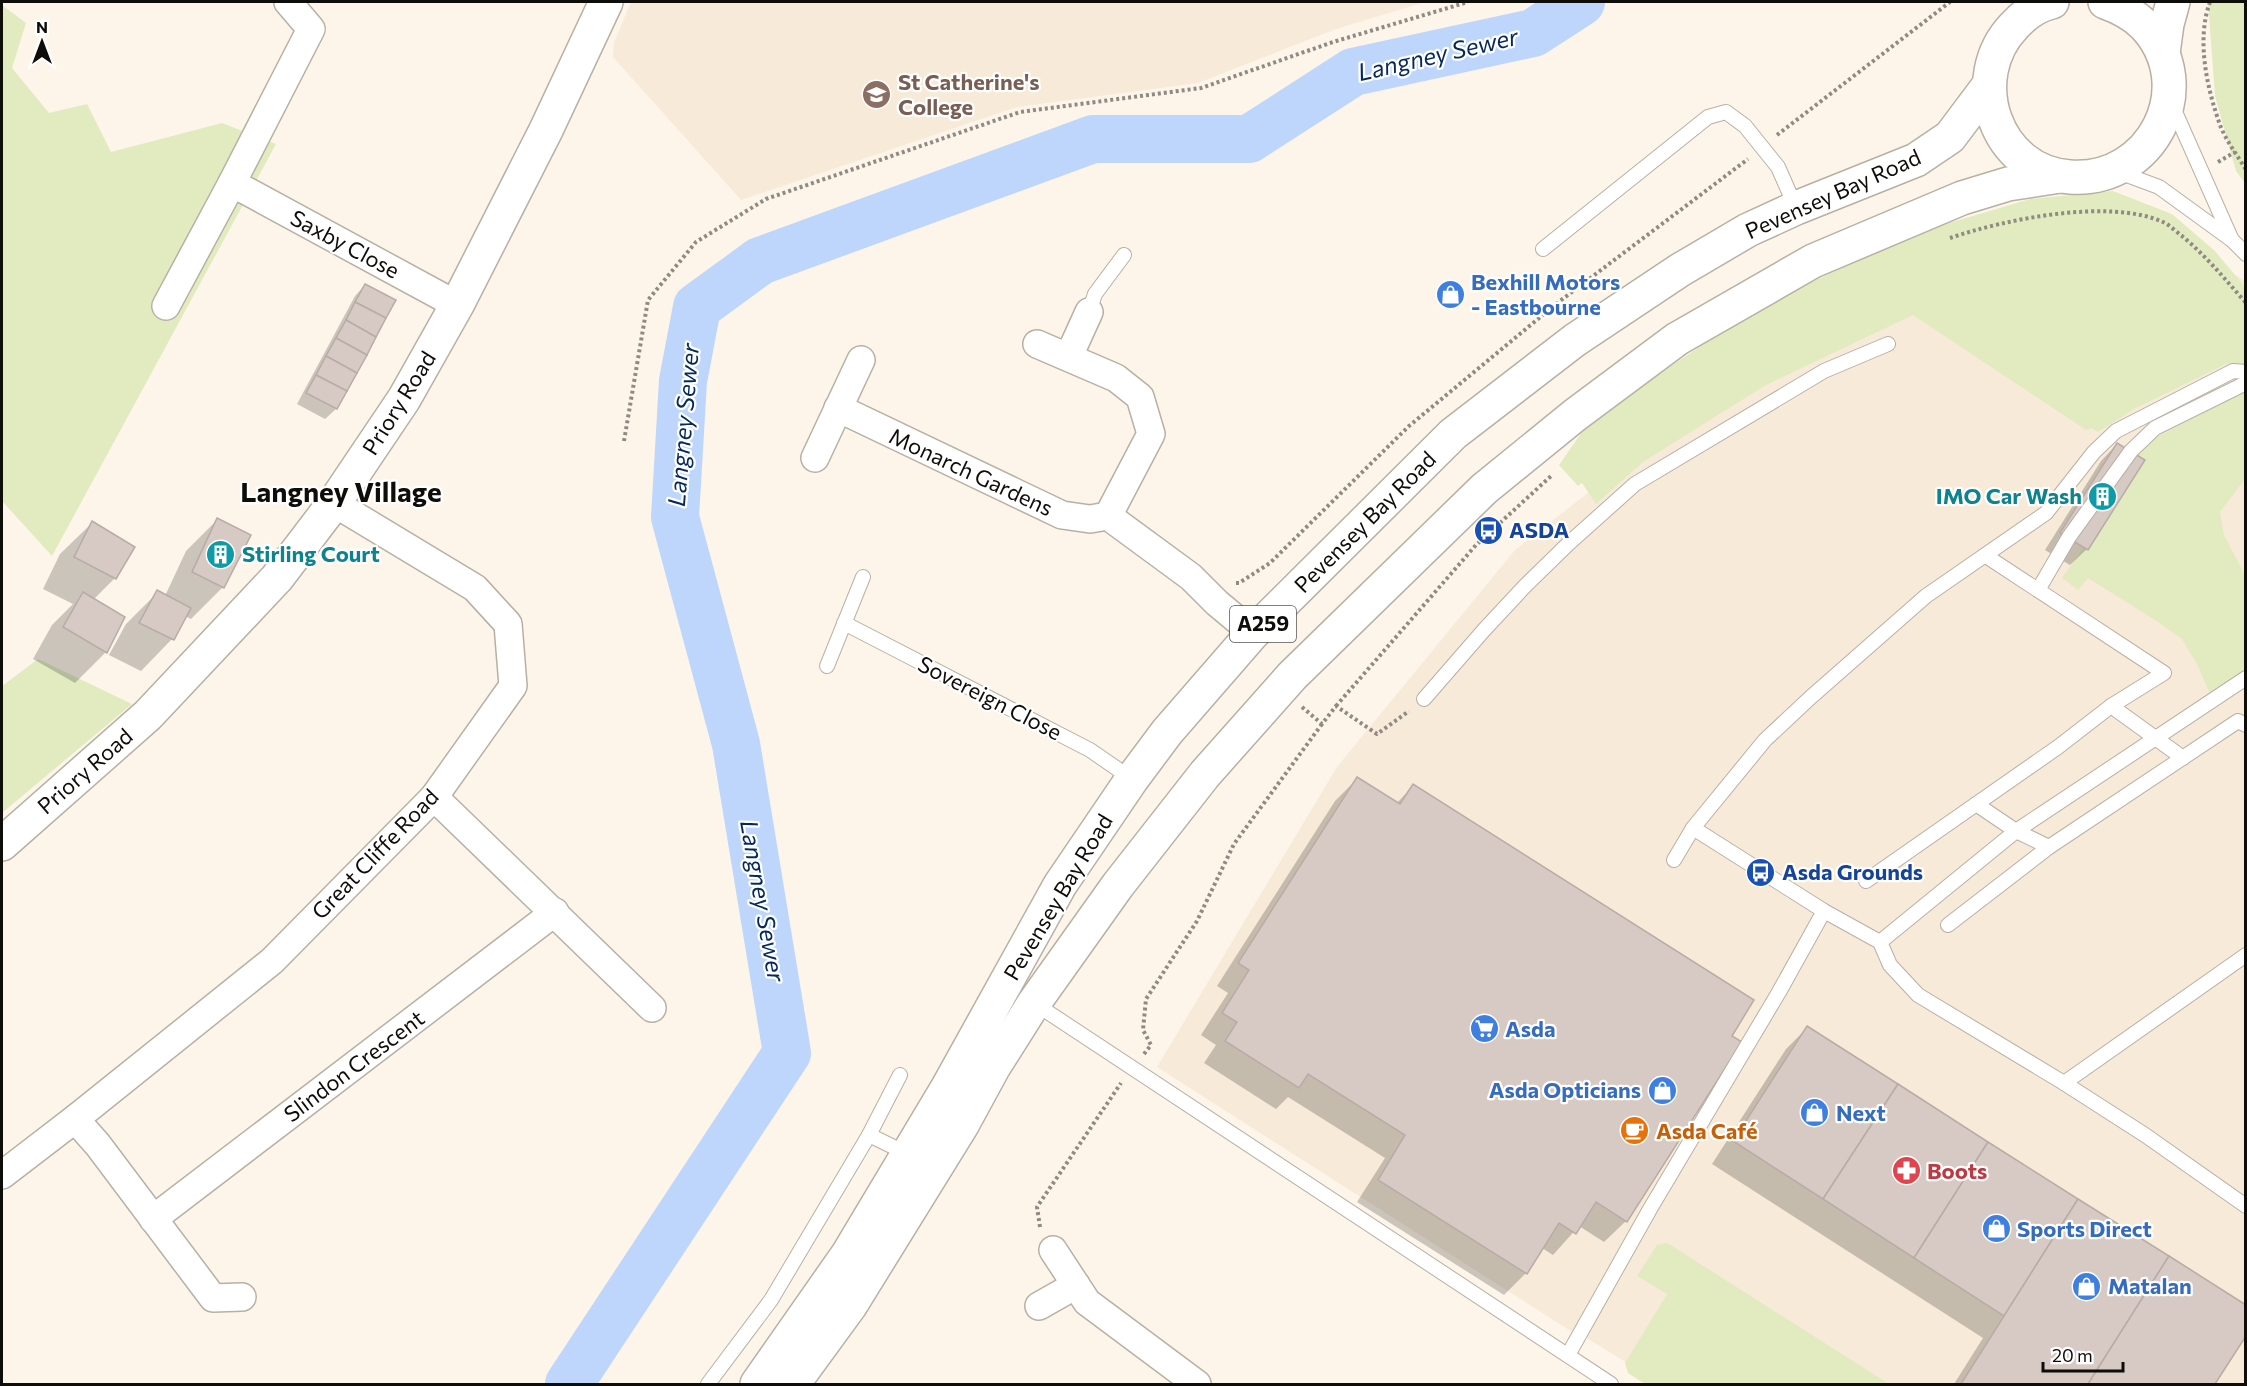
<svg xmlns="http://www.w3.org/2000/svg" width="2247" height="1386" font-family="Commissioner,sans-serif">
<style>
.built{fill:#f7ead8}
.green{fill:#e2ebc0}
.shadow{fill:#0003}
.lines{fill:none;stroke-linecap:round;stroke-linejoin:round}
.river{stroke:#bed6fb;stroke-width:48}
.building{fill:#d7c9c4;stroke:#b9aba6;stroke-width:1.5}
.service-casing{stroke:#b8b0a5;stroke-width:16}
.minor-casing{stroke:#b8b0a5;stroke-width:30}
.tertiary-casing{stroke:#b8b0a5;stroke-width:36}
.primary-casing{stroke:#b8b0a5;stroke-width:36}
.path{stroke:#8f8a82;stroke-width:4;stroke-dasharray:3 3;stroke-linecap:butt}
.service{stroke:#fff;stroke-width:14}
.minor{stroke:#fff;stroke-width:27}
.tertiary{stroke:#fff;stroke-width:33}
.primary{stroke:#fff;stroke-width:33}
.labels{text-anchor:middle;stroke-width:4.5;stroke-linejoin:round;paint-order:stroke}
.shield{fill:#fff;stroke:#575653;stroke-width:1.5}
.shield-label{font-size:21px;font-weight:bold;fill:#0f0d09}
.education-label{font-size:22px;font-weight:bold;fill:#785e54;stroke:#fff;text-anchor:start}
.street-label{font-size:22px;fill:#0f0d09;stroke:#fff}
.shop-label{font-size:22px;font-weight:bold;fill:#366cbe;stroke:#fff;text-anchor:start}
.culture-label{font-size:22px;font-weight:bold;fill:#0d838f;stroke:#fff;text-anchor:end}
.transit-label{font-size:22px;font-weight:bold;fill:#164399;stroke:#fff;text-anchor:start}
.food-label{font-size:22px;font-weight:bold;fill:#c56008;stroke:#fff;text-anchor:start}
.health-label{font-size:22px;font-weight:bold;fill:#be3a42;stroke:#fff;text-anchor:start}
.water-label{font-size:24px;font-style:italic;fill:#06295d;stroke:#fff}
.district-label{font-size:28px;font-weight:bold;fill:#0f0d09;stroke:#fff}
</style>
<rect width="100%" height="100%" fill="#fdf5ea"/>
<g class="built">
<polygon points="631,2 1425,2 1336,29 1198,83 1017,107 741,200 613,57 614,43"/>
<polygon points="2176,236 2245,281 2245,1384 1661,1384 1582,1335 1580,1337 1157,1067 1337,767 1515,550 1677,423 1894,305"/>
</g>
<g class="green">
<polygon points="2208,2 2245,2 2245,183 2236,171 2215,96"/>
<polygon points="2,5 26,23 12,68 49,113 87,104 111,152 222,123 276,144 52,556 2,501"/>
<polygon points="2113,191 2172,214 2215,251 2245,287 2245,364 2226,364 2134,409 2098,432 2091,428 2086,430 1913,315 1766,385 1643,462 1596,504 1582,483 1578,486 1559,465 1584,429 1642,386 1759,306 1922,231 2030,199"/>
<polygon points="2245,391 2245,479 2220,512 2224,535 2245,575 2245,670 2213,701 2198,666 2182,639 2158,622 2088,578 2078,590 2062,578 2145,460 2138,455 2155,438"/>
<polygon points="38,659 132,704 2,813 2,686"/>
<polygon points="1665,1243 1669,1244 1889,1384 1645,1384 1628,1373 1625,1363 1667,1294 1637,1276 1657,1245"/>
</g>
<g class="shadow">
<polygon points="365,285 394,301 336,409 325,419 297,404 355,296"/>
<polygon points="2117,444 2087,549 2070,565 2045,550 2101,461"/>
<polygon points="218,519 223,587 191,619 185,616 172,639 141,671 109,655 126,624 158,592 165,596 186,551"/>
<polygon points="92,523 115,578 93,600 106,652 75,683 33,659 52,625 73,604 43,589 60,554"/>
<polygon points="1357,779 1396,804 1413,786 1730,1036 1626,1221 1604,1242 1579,1226 1553,1255 1542,1248 1526,1273 1504,1295 1357,1202 1385,1158 1288,1097 1276,1109 1204,1063 1216,1045 1201,1035 1228,993 1217,986 1335,801"/>
<polygon points="1807,1028 2169,1258 2246,1333 2213,1384 1954,1384 1983,1338 1712,1164 1786,1049"/>
</g>
<g class="lines">
<polyline class="river" points="569,1384 787,1053 736,744 675,517 683,381 697,307 760,261 1093,139 1249,139 1353,72 1533,33 1581,2"/>
</g>
<g class="building">
<polygon points="365,284 396,300 386,318 355,302"/>
<polygon points="355,302 386,318 376,337 346,320"/>
<polygon points="346,320 376,337 367,355 336,338"/>
<polygon points="336,338 367,355 357,373 326,356"/>
<polygon points="326,356 357,373 347,391 316,375"/>
<polygon points="316,375 347,391 337,409 306,393"/>
<polygon points="2117,443 2145,460 2088,550 2060,533"/>
<polygon points="217,518 251,535 224,588 192,572"/>
<polygon points="92,521 135,547 116,579 74,557"/>
<polygon points="157,590 191,608 174,640 139,623"/>
<polygon points="83,592 125,617 107,653 63,627"/>
<polygon points="1357,777 1400,804 1413,784 1754,1000 1732,1036 1742,1042 1627,1222 1596,1202 1576,1234 1559,1223 1527,1274 1378,1180 1405,1135 1308,1074 1299,1088 1225,1041 1237,1022 1222,1013 1249,970 1238,963"/>
<polygon points="1807,1026 1898,1084 1823,1199 1733,1141"/>
<polygon points="1898,1084 1988,1142 1914,1258 1823,1199"/>
<polygon points="1988,1142 2078,1199 2004,1316 1914,1258"/>
<polygon points="2078,1199 2169,1256 2088,1384 1961,1384"/>
<polygon points="2169,1256 2246,1305 2246,1336 2215,1384 2088,1384"/>
</g>
<g class="lines">
<defs>
<g id="service">
<polyline points="2172,105 2231,238"/>
<polyline points="2116,171 2159,187 2232,240 2246,254"/>
<polyline points="1543,249 1708,117 1726,112 1745,126 1778,167 1796,208"/>
<polyline points="1089,312 1095,294 1124,255"/>
<polyline points="2246,372 2233,371 2116,431 2094,452 2046,513 1926,596 1811,697 1765,740 1693,828 1824,911 1880,942 1890,965 1918,995 2064,1083 2145,1135 2246,1206"/>
<polyline points="2038,590 2069,537 2131,451 2155,428 2246,383"/>
<polyline points="844,623 1090,750 1132,779"/>
<polyline points="827,666 863,577"/>
<polyline points="1424,699 1484,630 1525,586 1568,544 1635,484 1824,371 1888,344"/>
<polyline points="2111,706 2183,758"/>
<polyline points="1976,804 2016,831 2049,847"/>
<polyline points="1674,860 1693,828"/>
<polyline points="1866,881 2058,747 2111,706 2164,673 1986,556"/>
<polyline points="1948,925 2049,847 2238,721 2246,725"/>
<polyline points="1880,942 2016,831 2246,678"/>
<polyline points="1034,1003 1611,1384"/>
<polyline points="2064,1083 2246,955"/>
<polyline points="869,1135 908,1154"/>
<polyline points="1568,1355 1650,1209 1779,992 1824,911"/>
<polyline points="708,1384 771,1300 869,1135 900,1075"/>
</g>
<g id="minor">
<polyline points="232,183 457,305"/>
<polyline points="166,306 232,183 311,29 288,2"/>
<polyline points="1037,344 1116,378 1140,397 1151,434 1108,516"/>
<polyline points="1069,356 1089,312"/>
<polyline points="838,408 1062,515 1090,519 1108,516 1191,577 1217,603 1253,633"/>
<polyline points="815,458 861,360"/>
<polyline points="434,797 652,1008"/>
<polyline points="75,1119 98,1145 213,1298 242,1297"/>
<polyline points="2,1175 75,1119 272,961 434,797 513,686 508,624 475,588 334,503"/>
<polyline points="153,1219 555,912"/>
<polyline points="1053,1250 1087,1302 1197,1384"/>
<polyline points="1039,1306 1076,1285"/>
</g>
<polyline id="tertiary" points="2,844 148,715 277,578 334,503 404,399 457,305 546,130 606,2"/>
<g id="primary">
<path d="M2052,2C2038,5 2024,15 2014,26C1964,78 1995,172 2070,177C2152,183 2202,86 2144,25C2133,14 2119,7 2105,2"/>
<polyline points="2163,53 2167,24 2173,2"/>
<polyline points="757,1384 848,1254 948,1087 1060,885 1132,779 1167,732 1253,633 1453,434 1575,340 1680,270 1748,230 1796,208 1916,160 1950,137 1989,85"/>
<polyline points="793,1384 850,1306 962,1125 993,1068 1034,1003 1118,885 1205,774 1292,676 1484,489 1575,415 1677,339 1813,261 1962,198 2008,184 2060,176"/>
</g>
</defs>
<use href="#service" class="service-casing"/>
<use href="#minor" class="minor-casing"/>
<use href="#tertiary" class="tertiary-casing"/>
<use href="#primary" class="primary-casing"/>
<g class="path">
<path d="M2210,2C2196,40 2207,88 2220,125C2226,141 2238,156 2246,170"/>
<polyline points="1777,135 1950,2"/>
<polyline points="2218,162 2235,152"/>
<path d="M1950,238C2006,219 2109,198 2163,222C2170,225 2176,232 2182,236C2206,256 2225,279 2246,303"/>
<polyline points="624,441 648,300 696,242 766,199 1020,112 1201,88 1333,42 1468,2"/>
<polyline points="1236,583 1239,583 1270,563 1409,426 1556,304 1748,159"/>
<polyline points="1336,706 1476,545 1551,476"/>
<polyline points="1302,707 1322,724 1336,706 1377,734 1409,711"/>
<polyline points="1144,1054 1151,1045 1143,1030 1146,999 1197,921 1234,844 1322,724"/>
<polyline points="1040,1227 1037,1207 1121,1083"/>
</g>
<use href="#service" class="service"/>
<use href="#minor" class="minor"/>
<use href="#tertiary" class="tertiary"/>
<use href="#primary" class="primary"/>
</g>
<defs>
<symbol id="school-disc" viewBox="-11 -11 22 22"><circle r="9.5" fill="#8d6e63" stroke="#fff"/><path d="M0-5L7-2L0 1L-7-2ZM-4 1L0 2.5L4 1V4Q0 6-4 4Z" fill="#fff"/></symbol>
<symbol id="shop-disc" viewBox="-11 -11 22 22"><circle r="9.5" fill="#3f7fe0" stroke="#fff"/><path d="M-5-2.5h2.3a2.7 3.5 0 0 1 5.4 0H5L5.5 6h-11ZM-1.5-2.5h3a1.5 2.3 0 0 0-3 0Z" fill="#fff"/></symbol>
<symbol id="building-disc" viewBox="-11 -11 22 22"><circle r="9.5" fill="#0f9aa8" stroke="#fff"/><path d="M-4-6H4V6H1V3H-1V6H-4ZM-2.5-4.3h1.7v1.8h-1.7ZM.8-4.3h1.7v1.8H.8ZM-2.5-1h1.7V.8h-1.7ZM.8-1h1.7V.8H.8Z" fill="#fff"/></symbol>
<symbol id="bus-disc" viewBox="-11 -11 22 22"><circle r="9.5" fill="#1a4fb4" stroke="#fff"/><path d="M-5-6H5V4H4V6H2V4H-2V6H-4V4H-5ZM-3.5-4V0h7V-4ZM-3.5 1.2v1.5H-2V1.2ZM2 1.2v1.5H3.5V1.2Z" fill="#fff"/></symbol>
<symbol id="supermarket-disc" viewBox="-11 -11 22 22"><circle r="9.5" fill="#3f7fe0" stroke="#fff"/><path d="M-6-5.5h2.5l.6 2H6L4.5 2H-2.5L-4.4-4H-6ZM-1.5 3.2a1.3 1.3 0 1 0 .1 0ZM3 3.2a1.3 1.3 0 1 0 .1 0Z" fill="#fff"/></symbol>
<symbol id="cafe-disc" viewBox="-11 -11 22 22"><circle r="9.5" fill="#e8710a" stroke="#fff"/><path d="M-5.5-4.5H6V0H3Q3 3.5 0 3.5H-2.5Q-5.5 3.5-5.5 0ZM3-3.2v2h1.7v-2ZM-6 4.5H4V6H-6Z" fill="#fff"/></symbol>
<symbol id="pharmacy-disc" viewBox="-11 -11 22 22"><circle r="9.5" fill="#e0444e" stroke="#fff"/><path d="M-2-6h4v4h4v4h-4v4h-4v-4h-4v-4h4Z" fill="#fff"/></symbol>
</defs>
<g fill-rule="evenodd">
<use href="#school-disc" x="860" y="78" width="33" height="33"/>
<use href="#shop-disc" x="1434" y="278" width="33" height="33"/>
<use href="#building-disc" x="2086" y="480" width="33" height="33"/>
<use href="#bus-disc" x="1472" y="514" width="33" height="33"/>
<use href="#building-disc" x="204" y="538" width="33" height="33"/>
<use href="#bus-disc" x="1744" y="856" width="33" height="33"/>
<use href="#supermarket-disc" x="1468" y="1012" width="33" height="33"/>
<use href="#shop-disc" x="1646" y="1074" width="33" height="33"/>
<use href="#shop-disc" x="1798" y="1096" width="33" height="33"/>
<use href="#cafe-disc" x="1618" y="1114" width="33" height="33"/>
<use href="#pharmacy-disc" x="1890" y="1154" width="33" height="33"/>
<use href="#shop-disc" x="1980" y="1212" width="33" height="33"/>
<use href="#shop-disc" x="2070" y="1270" width="33" height="33"/>
</g>
<g class="labels">
<rect class="shield" x="1230" y="606" width="66" height="36" rx="4.5"/>
<g class="shield-label">
<text x="1263" y="631">A259</text>
</g>
<g class="education-label">
<text x="898" y="90">St Catherine's<tspan x="898" dy="25">College</tspan></text>
</g>
<g class="street-label">
<text transform="translate(1833 194) rotate(-24)" y="8">Pevensey Bay Road</text>
<text transform="translate(345 244) rotate(28)" y="8">Saxby Close</text>
<text transform="translate(399 403) rotate(-58)" y="8">Priory Road</text>
<text transform="translate(971 472) rotate(25)" y="8">Monarch Gardens</text>
<text transform="translate(1365 522) rotate(-45)" y="8">Pevensey Bay Road</text>
<text transform="translate(990 698) rotate(27)" y="8">Sovereign Close</text>
<text transform="translate(85 771) rotate(-41)" y="8">Priory Road</text>
<text transform="translate(375 854) rotate(-46)" y="8">Great Cliffe Road</text>
<text transform="translate(1058 897) rotate(-59)" y="8">Pevensey Bay Road</text>
<text transform="translate(354 1066) rotate(-37)" y="8">Slindon Crescent</text>
</g>
<g class="shop-label">
<text x="1471" y="290">Bexhill Motors<tspan x="1471" dy="25">- Eastbourne</tspan></text>
<text x="1505" y="1037">Asda</text>
<text x="1641" y="1098" text-anchor="end">Asda Opticians</text>
<text x="1836" y="1121">Next</text>
<text x="2017" y="1237">Sports Direct</text>
<text x="2108" y="1294">Matalan</text>
</g>
<g class="culture-label">
<text x="2082" y="504">IMO Car Wash</text>
<text x="242" y="562" text-anchor="start">Stirling Court</text>
</g>
<g class="transit-label">
<text x="1509" y="538">ASDA</text>
<text x="1782" y="880">Asda Grounds</text>
</g>
<g class="food-label">
<text x="1656" y="1139">Asda Café</text>
</g>
<g class="health-label">
<text x="1927" y="1179">Boots</text>
</g>
<g class="water-label">
<text transform="translate(1438 55) rotate(-13)" y="8">Langney Sewer</text>
<text transform="translate(684 425) rotate(-85)" y="8">Langney Sewer</text>
<text transform="translate(762 901) rotate(80)" y="8">Langney Sewer</text>
</g>
<g class="district-label">
<text x="341" y="502">Langney Village</text>
</g>
</g>
<rect width="2247" height="1386" fill="none" stroke="#0f0d09" stroke-width="6"/>
<g transform="translate(42 42)" stroke="#ffffff" stroke-width="4.5" paint-order="stroke">
<path d="M0-4.5L10 22L0 15L-10 22Z" fill="#0f0d09"/>
<text y="-9" font-size="16" font-weight="bold" text-anchor="middle" fill="#0f0d09">N</text>
</g>
<path d="M2043 1362v9h80v-9" fill="none" stroke="#0f0d09" stroke-width="3"/>
<text x="2052" y="1362" font-size="18" fill="#0f0d09" stroke="#ffffff" stroke-width="4.5" paint-order="stroke">20 m</text>
</svg>
